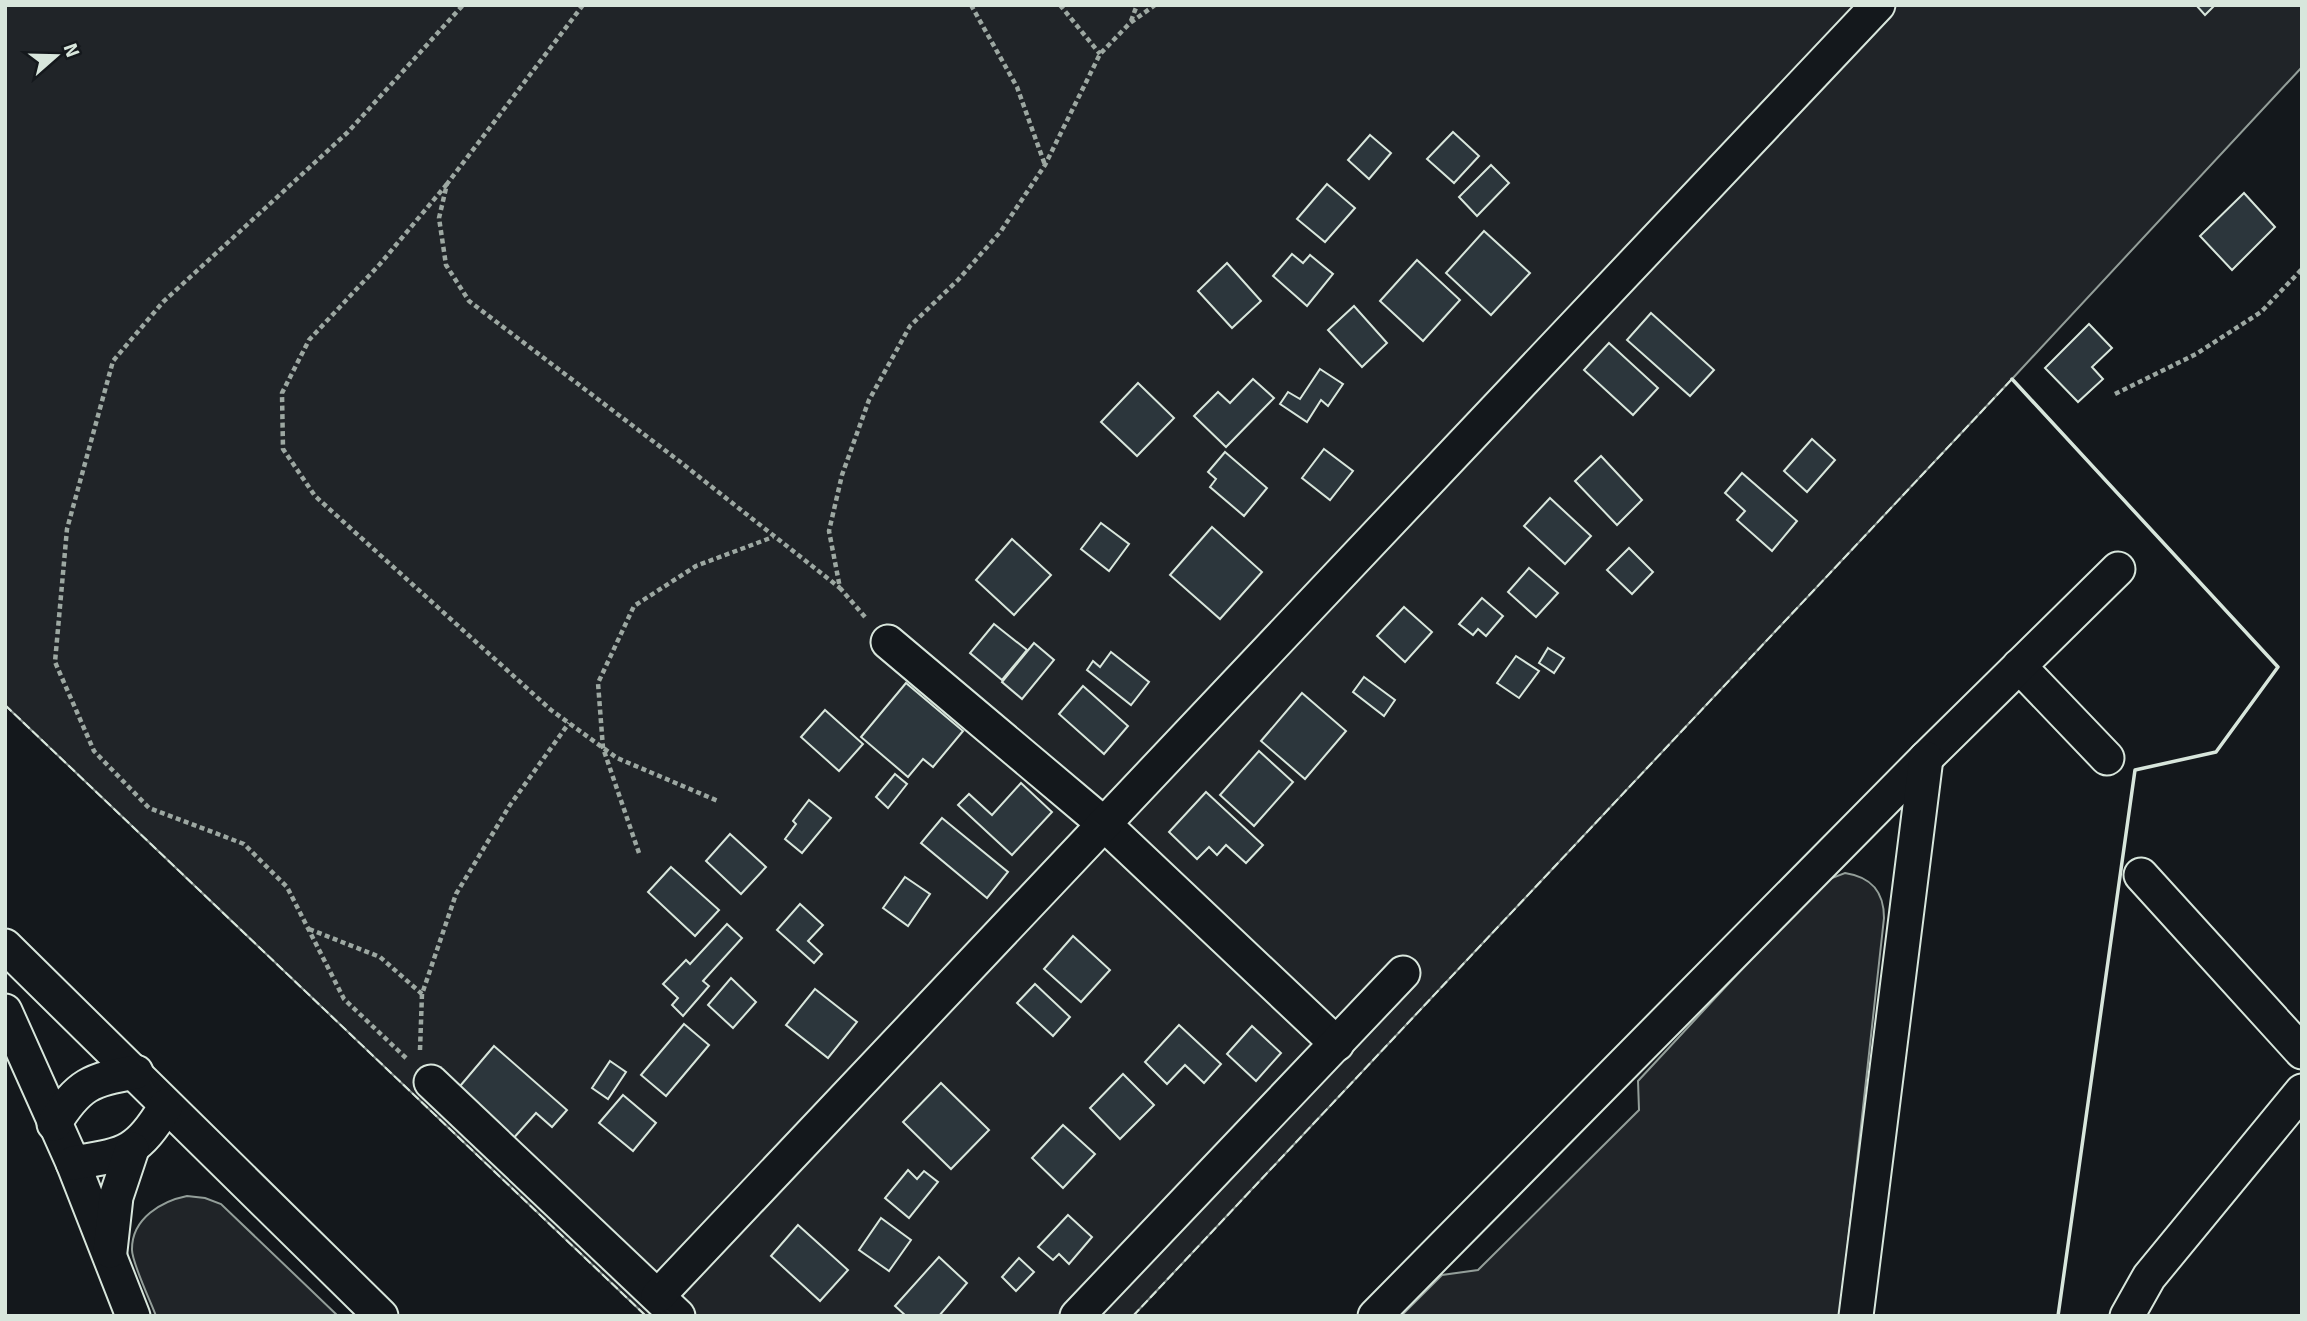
<svg xmlns="http://www.w3.org/2000/svg" width="2307" height="1321" font-family="Signika,sans-serif">
<style>
.green{fill:#202428;stroke:#939e99;stroke-width:2}
.building{fill:#2c363c;stroke:#d8e6dc;stroke-width:2}
.lines{fill:none;stroke-linecap:round;stroke-linejoin:round}
.minor-casing{stroke:#d8e6dc;stroke-width:37}
.path{stroke:#9da8a2;stroke-width:4.5;stroke-dasharray:5 3.5;stroke-linecap:butt}
.minor{stroke:#14181c;stroke-width:33}
.fence{stroke:#d8e6dc;stroke-width:2;stroke-dasharray:9 3.5;stroke-linecap:butt}
.wall{stroke:#d8e6dc;stroke-width:3.5}
</style>
<rect width="100%" height="100%" fill="#14181c"/>
<g class="green">
<polygon points="5,5 2302,5 2302,67 2012,379 1133,1316 646,1316 5,705"/>
<path d="M1845,873C1871,877 1884,891 1884,918L1840,1316H1401L1442,1275L1478,1270L1639,1110L1638,1081L1824,881Z"/>
<path d="M187,1196L205,1198L221,1204L338,1316H156C151,1302 131,1261 132,1249C132,1218 162,1201 187,1196Z"/>
</g>
<g class="building">
<polygon points="2196,5 2215,5 2205,15"/>
<polygon points="1453,132 1479,156 1454,183 1427,159"/>
<polygon points="1370,135 1391,153 1369,179 1348,160"/>
<polygon points="1491,165 1509,183 1477,216 1459,197"/>
<polygon points="1327,184 1355,208 1325,242 1297,219"/>
<polygon points="2244,193 2275,227 2232,270 2200,236"/>
<polygon points="1484,231 1530,273 1491,315 1446,273"/>
<polygon points="1292,254 1303,263 1310,255 1333,274 1307,306 1273,276"/>
<polygon points="1417,260 1460,300 1423,341 1380,301"/>
<polygon points="1227,263 1261,301 1232,328 1198,291"/>
<polygon points="1354,306 1387,343 1362,367 1328,330"/>
<polygon points="1651,313 1714,370 1690,396 1627,340"/>
<polygon points="2089,324 2112,348 2092,367 2103,379 2078,402 2045,368"/>
<polygon points="1609,343 1658,388 1633,415 1584,370"/>
<polygon points="1320,369 1343,384 1328,406 1321,400 1307,422 1280,404 1288,392 1300,399"/>
<polygon points="1253,379 1274,398 1226,447 1194,416 1218,392 1230,403"/>
<polygon points="1138,383 1174,418 1137,456 1101,422"/>
<polygon points="1812,439 1835,460 1807,492 1784,471"/>
<polygon points="1324,449 1353,471 1330,500 1302,478"/>
<polygon points="1225,452 1267,488 1244,516 1210,487 1216,479 1208,472"/>
<polygon points="1601,456 1642,500 1617,525 1575,481"/>
<polygon points="1742,473 1797,521 1772,551 1737,520 1745,511 1725,493"/>
<polygon points="1550,498 1591,536 1565,564 1524,526"/>
<polygon points="1101,523 1129,544 1109,571 1081,549"/>
<polygon points="1212,527 1262,572 1220,619 1170,575"/>
<polygon points="1012,539 1051,575 1014,615 976,580"/>
<polygon points="1629,548 1653,572 1632,594 1607,570"/>
<polygon points="1529,568 1558,593 1536,617 1508,592"/>
<polygon points="1482,598 1503,616 1486,636 1478,629 1473,635 1459,624"/>
<polygon points="1404,607 1432,632 1405,662 1377,636"/>
<polygon points="994,624 1027,650 1002,680 970,653"/>
<polygon points="1034,643 1054,660 1022,699 1002,682"/>
<polygon points="1548,648 1564,658 1554,673 1539,663"/>
<polygon points="1111,652 1149,682 1131,705 1087,670 1093,661 1100,667"/>
<polygon points="1516,656 1539,671 1519,698 1497,683"/>
<polygon points="1364,677 1395,700 1384,716 1353,692"/>
<polygon points="906,683 963,731 933,767 923,759 908,777 861,737"/>
<polygon points="1083,686 1128,726 1104,754 1059,714"/>
<polygon points="1302,693 1346,731 1305,779 1261,741"/>
<polygon points="825,710 863,744 839,771 801,737"/>
<polygon points="1259,751 1293,782 1254,826 1220,795"/>
<polygon points="895,774 907,784 888,808 876,797"/>
<polygon points="1021,783 1052,812 1012,855 958,805 969,794 992,815"/>
<polygon points="1206,792 1263,845 1246,863 1226,845 1217,855 1209,847 1197,859 1169,832"/>
<polygon points="809,800 831,818 802,853 785,839 796,824 793,821"/>
<polygon points="942,818 1008,872 987,898 921,843"/>
<polygon points="730,834 766,867 741,894 706,861"/>
<polygon points="671,867 719,910 695,936 648,892"/>
<polygon points="905,877 930,894 908,926 883,908"/>
<polygon points="800,904 823,925 808,941 822,954 814,963 777,930"/>
<polygon points="727,924 742,938 703,981 709,986 683,1016 672,1005 678,998 663,984 686,960 690,964"/>
<polygon points="1073,936 1110,970 1081,1002 1044,969"/>
<polygon points="731,978 756,1002 733,1028 708,1005"/>
<polygon points="1035,984 1070,1017 1053,1036 1017,1003"/>
<polygon points="815,989 857,1022 828,1058 786,1025"/>
<polygon points="684,1024 709,1045 666,1096 641,1075"/>
<polygon points="1179,1025 1221,1064 1204,1083 1185,1065 1167,1084 1145,1062"/>
<polygon points="1252,1026 1281,1053 1256,1081 1227,1054"/>
<polygon points="494,1046 567,1110 552,1127 536,1113 511,1141 455,1092"/>
<polygon points="610,1061 626,1072 608,1099 592,1088"/>
<polygon points="1123,1074 1154,1105 1120,1139 1090,1108"/>
<polygon points="941,1083 989,1130 951,1169 903,1122"/>
<polygon points="623,1095 656,1123 633,1151 599,1123"/>
<polygon points="1063,1125 1095,1154 1063,1188 1032,1158"/>
<polygon points="908,1170 917,1179 924,1171 938,1182 909,1218 885,1198"/>
<polygon points="1068,1215 1092,1237 1069,1264 1059,1254 1053,1260 1038,1247"/>
<polygon points="881,1218 911,1240 889,1271 859,1250"/>
<polygon points="798,1225 848,1270 820,1301 771,1256"/>
<polygon points="939,1257 967,1283 939,1316 906,1316 895,1306"/>
<polygon points="1019,1258 1034,1272 1016,1291 1002,1277"/>
</g>
<g class="lines">
<defs>
<g id="minor">
<polyline points="888,642 1104,824 1337,1044"/>
<polyline points="2019,666 2107,758"/>
<polyline points="2141,875 2302,1052"/>
<polyline points="5,946 381,1316"/>
<polyline points="5,1011 73,1163 133,1316"/>
<polyline points="431,1082 678,1316"/>
<path d="M54,1124C79,1084 90,1080 136,1072"/>
<path d="M73,1163C127,1154 136,1154 166,1106"/>
<polyline points="110,1251 116,1197 132,1149"/>
<polyline points="658,1296 1878,5"/>
<polyline points="1077,1316 1403,973"/>
<polyline points="1375,1316 1926,758 2118,569"/>
<polyline points="1856,1316 1926,758"/>
<polyline points="2127,1316 2149,1277 2302,1091"/>
</g>
</defs>
<use href="#minor" class="minor-casing"/>
<g class="path">
<polyline points="583,5 447,184 439,218 446,265 469,301 679,461 840,588"/>
<polyline points="971,5 1017,87 1045,165"/>
<polyline points="1060,5 1100,54"/>
<polyline points="1131,21 1137,5"/>
<polyline points="447,184 380,264 309,340 282,393 283,449 315,496 551,710 617,758 718,801"/>
<polyline points="2115,394 2196,354 2261,312 2302,269"/>
<polyline points="865,617 840,588 829,531 842,475 869,400 910,326 958,280 1001,231 1045,165 1100,54 1130,23 1155,5"/>
<polyline points="639,853 603,748 598,683 634,606 696,566 773,537"/>
<polyline points="309,929 380,957 422,994"/>
<polyline points="420,1050 422,994 456,894 510,805 569,723"/>
<polyline points="406,1058 344,999 287,887 244,844 149,808 94,751 55,662 67,529 113,361 163,302 348,132 463,5"/>
</g>
<use href="#minor" class="minor"/>
<g class="fence">
<polyline points="5,705 646,1316"/>
<polyline points="1133,1316 2012,379"/>
</g>
<polyline class="wall" points="2012,379 2278,667 2216,752 2135,770 2058,1316"/>
</g>
<rect width="2307" height="1321" fill="none" stroke="#d8e6dc" stroke-width="14"/>
<g transform="translate(56 56) rotate(70)" stroke="#14181c" stroke-width="5" paint-order="stroke">
<path d="M0-5L12 26L0 18L-12 26Z" fill="#d8e6dc"/>
<text y="-10" font-size="19" font-weight="bold" text-anchor="middle" fill="#d8e6dc">N</text>
</g>
</svg>
